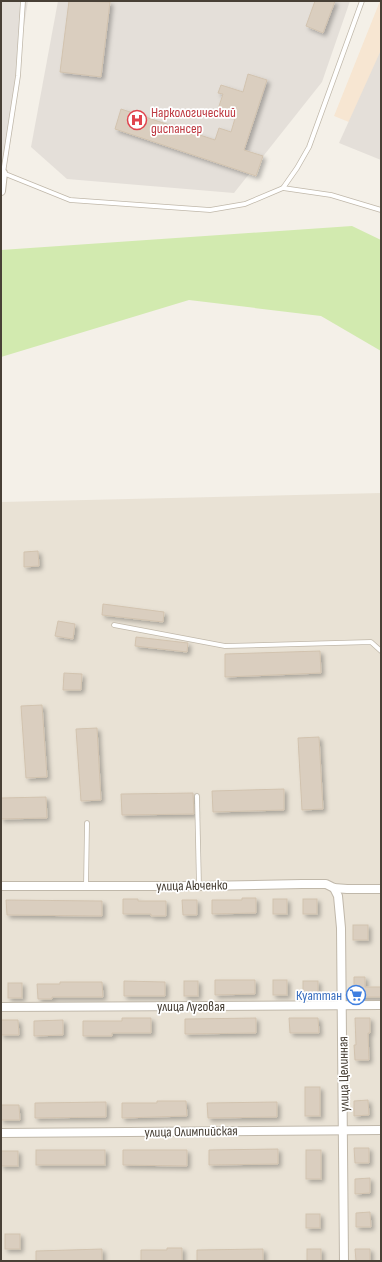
<svg xmlns="http://www.w3.org/2000/svg" width="382" height="1262" font-family="'Sofia Sans Condensed',sans-serif">
<style>
.residential{fill:#e9e2d5}
.commercial{fill:#f7e6d2}
.industrial{fill:#e4dfd9}
.green{fill:#d2eaaf}
.building{fill:#dacebf;stroke:#d2c3af;filter:url(#shadow)}
.lines{fill:none;stroke-linecap:round;stroke-linejoin:round}
.service-casing{stroke:#c0b8aa;stroke-width:5.5}
.minor-casing{stroke:#c0b8aa;stroke-width:10}
.service{stroke:#fff;stroke-width:4}
.minor{stroke:#fff;stroke-width:8}
.labels{text-anchor:middle;stroke-width:3.5;stroke-linejoin:round;paint-order:stroke}
.health-label{font-size:14px;fill:#be3a42;stroke:#fff;text-anchor:start}
.street-label{font-size:14px;fill:#484036;stroke:#fff}
.shop-label{font-size:14px;fill:#366cbe;stroke:#fff;text-anchor:end}
</style>
<defs>
<filter id="shadow"><feDropShadow dx="3" dy="3" stdDeviation="2" flood-color="#0004"/></filter>
</defs>
<rect width="100%" height="100%" fill="#f4f0e8"/>
<polygon class="residential" points="381,493 381,1261 1,1261 1,502"/>
<polygon class="commercial" points="380,1 381,1 381,135 334,116"/>
<g class="industrial">
<polygon points="1,1 28,1 1,171"/>
<polygon points="58,1 350,1 322,82 234,193 67,179 31,147"/>
<polygon points="381,50 381,160 339,143"/>
</g>
<polygon class="green" points="352,226 381,240 381,351 321,316 189,300 1,357 1,250"/>
<g class="building">
<polygon points="69,1 110,2 101,77 60,72"/>
<polygon points="315,1 335,1 323,33 306,26"/>
<polygon points="248,74 267,80 244,150 263,156 256,176 115,129 121,109 215,140 219,128 231,132 236,115 218,109 223,94 218,93 221,85 243,92"/>
<polygon points="38,551 39,566 24,567 24,552"/>
<polygon points="103,604 164,612 163,622 102,615"/>
<polygon points="58,621 75,624 73,639 55,636"/>
<polygon points="136,637 188,643 187,652 135,646"/>
<polygon points="320,651 321,673 225,677 225,654"/>
<polygon points="64,673 82,674 81,690 63,690"/>
<polygon points="42,705 47,777 26,778 21,706"/>
<polygon points="97,728 101,800 81,801 76,729"/>
<polygon points="319,737 323,809 302,810 298,738"/>
<polygon points="284,789 284,810 213,812 212,791"/>
<polygon points="193,793 194,814 122,815 121,794"/>
<polygon points="46,797 47,818 1,819 1,798"/>
<polygon points="242,898 256,898 256,913 212,914 212,900 242,900"/>
<polygon points="123,899 138,899 138,901 166,901 166,916 151,916 151,914 123,914"/>
<rect x="273" y="899" width="14" height="15"/>
<rect x="303" y="899" width="14" height="15"/>
<polygon points="6,900 102,901 102,916 7,915"/>
<polygon points="182,900 197,900 197,915 183,915"/>
<rect x="353" y="925" width="15" height="15"/>
<polygon points="354,977 365,977 365,987 381,987 381,997 354,997"/>
<polygon points="215,980 255,980 255,994 215,995"/>
<rect x="273" y="980" width="14" height="15"/>
<polygon points="124,981 165,982 165,996 124,996"/>
<rect x="184" y="981" width="14" height="15"/>
<rect x="303" y="981" width="15" height="15"/>
<polygon points="60,982 102,982 103,997 52,997 52,999 38,999 37,984 60,984"/>
<rect x="8" y="983" width="14" height="15"/>
<polygon points="122,1018 151,1018 151,1033 112,1033 112,1036 83,1036 83,1021 122,1021"/>
<polygon points="256,1018 256,1033 185,1034 185,1019"/>
<polygon points="289,1018 318,1018 319,1033 290,1033"/>
<polygon points="355,1018 370,1018 370,1033 368,1033 369,1060 355,1060 354,1045 356,1045"/>
<polygon points="1,1020 18,1020 19,1035 1,1035"/>
<polygon points="63,1020 63,1035 34,1036 34,1021"/>
<rect x="305" y="1087" width="15" height="29"/>
<polygon points="368,1100 369,1115 354,1116 354,1101"/>
<polygon points="157,1101 186,1101 187,1116 122,1118 122,1103 157,1103"/>
<polygon points="106,1102 106,1117 35,1118 35,1103"/>
<polygon points="277,1102 277,1117 208,1118 207,1103"/>
<polygon points="1,1105 19,1105 20,1120 1,1120"/>
<polygon points="354,1148 369,1148 369,1163 355,1163"/>
<polygon points="278,1149 278,1164 209,1165 209,1150"/>
<rect x="36" y="1150" width="69" height="15"/>
<polygon points="123,1150 187,1150 187,1166 123,1165"/>
<rect x="306" y="1150" width="15" height="29"/>
<rect x="1" y="1151" width="17" height="15"/>
<polygon points="370,1178 370,1193 355,1194 355,1179"/>
<polygon points="370,1212 371,1227 356,1227 356,1213"/>
<rect x="306" y="1214" width="14" height="14"/>
<rect x="5" y="1234" width="15" height="15"/>
<polygon points="167,1248 182,1248 182,1261 141,1261 141,1250 167,1250"/>
<polygon points="102,1249 102,1261 36,1261 36,1251"/>
<polygon points="263,1249 263,1261 197,1261 197,1250"/>
<rect x="307" y="1249" width="14" height="12"/>
<polygon points="355,1249 370,1249 370,1261 356,1261"/>
</g>
<g class="lines">
<defs>
<g id="service">
<polyline points="23,1 18,76 3,173 70,200 210,210 245,204 283,188 297,168 309,147 362,1"/>
<polyline points="283,188 331,195 381,210"/>
<polyline points="114,625 225,646 371,642 381,651"/>
<polyline points="197,796 199,886"/>
<polyline points="86,886 87,823"/>
</g>
<g id="minor">
<polyline points="1,172 3,173 1,191"/>
<polyline points="1,886 199,886 302,884 326,884 334,888 347,889 381,889"/>
<polyline points="334,888 338,896 341,928 344,1261"/>
<polyline points="1,1007 381,1005"/>
<polyline points="1,1133 381,1130"/>
</g>
</defs>
<use href="#service" class="service-casing"/>
<use href="#minor" class="minor-casing"/>
<use href="#service" class="service"/>
<use href="#minor" class="minor"/>
</g>
<defs>
<symbol id="hospital-ring" viewBox="-11 -11 22 22"><circle r="9.5" fill="#fff" stroke="#e0444e" stroke-width="1.5"/><path d="M-5-5h3v3.5h4V-5h3V5h-3V1.5h-4V5h-3Z" fill="#e0444e"/></symbol>
<symbol id="supermarket-ring" viewBox="-11 -11 22 22"><circle r="9.5" fill="#fff" stroke="#3f7fe0" stroke-width="1.5"/><path d="M-6-5.5h2.5l.6 2H6L4.5 2H-2.5L-4.4-4H-6ZM-1.5 3.2a1.3 1.3 0 1 0 .1 0ZM3 3.2a1.3 1.3 0 1 0 .1 0Z" fill="#3f7fe0"/></symbol>
</defs>
<g fill-rule="evenodd">
<use href="#hospital-ring" x="126" y="109" width="22" height="22"/>
<use href="#supermarket-ring" x="345" y="984" width="22" height="22"/>
</g>
<g class="labels">
<g class="health-label">
<text x="151" y="117">Наркологический<tspan x="151" dy="16">диспансер</tspan></text>
</g>
<g class="street-label">
<text transform="translate(192 885) rotate(-1)" y="5">улица Аюченко</text>
<text x="191" y="1011">улица Луговая</text>
<text transform="translate(343 1074) rotate(-91)" y="5">улица Целинная</text>
<text transform="translate(191 1131) rotate(-1)" y="5">улица Олимпийская</text>
</g>
<g class="shop-label">
<text x="342" y="1000">Куаттан</text>
</g>
</g>
<rect width="382" height="1262" fill="none" stroke="#484036" stroke-width="4"/>
</svg>
